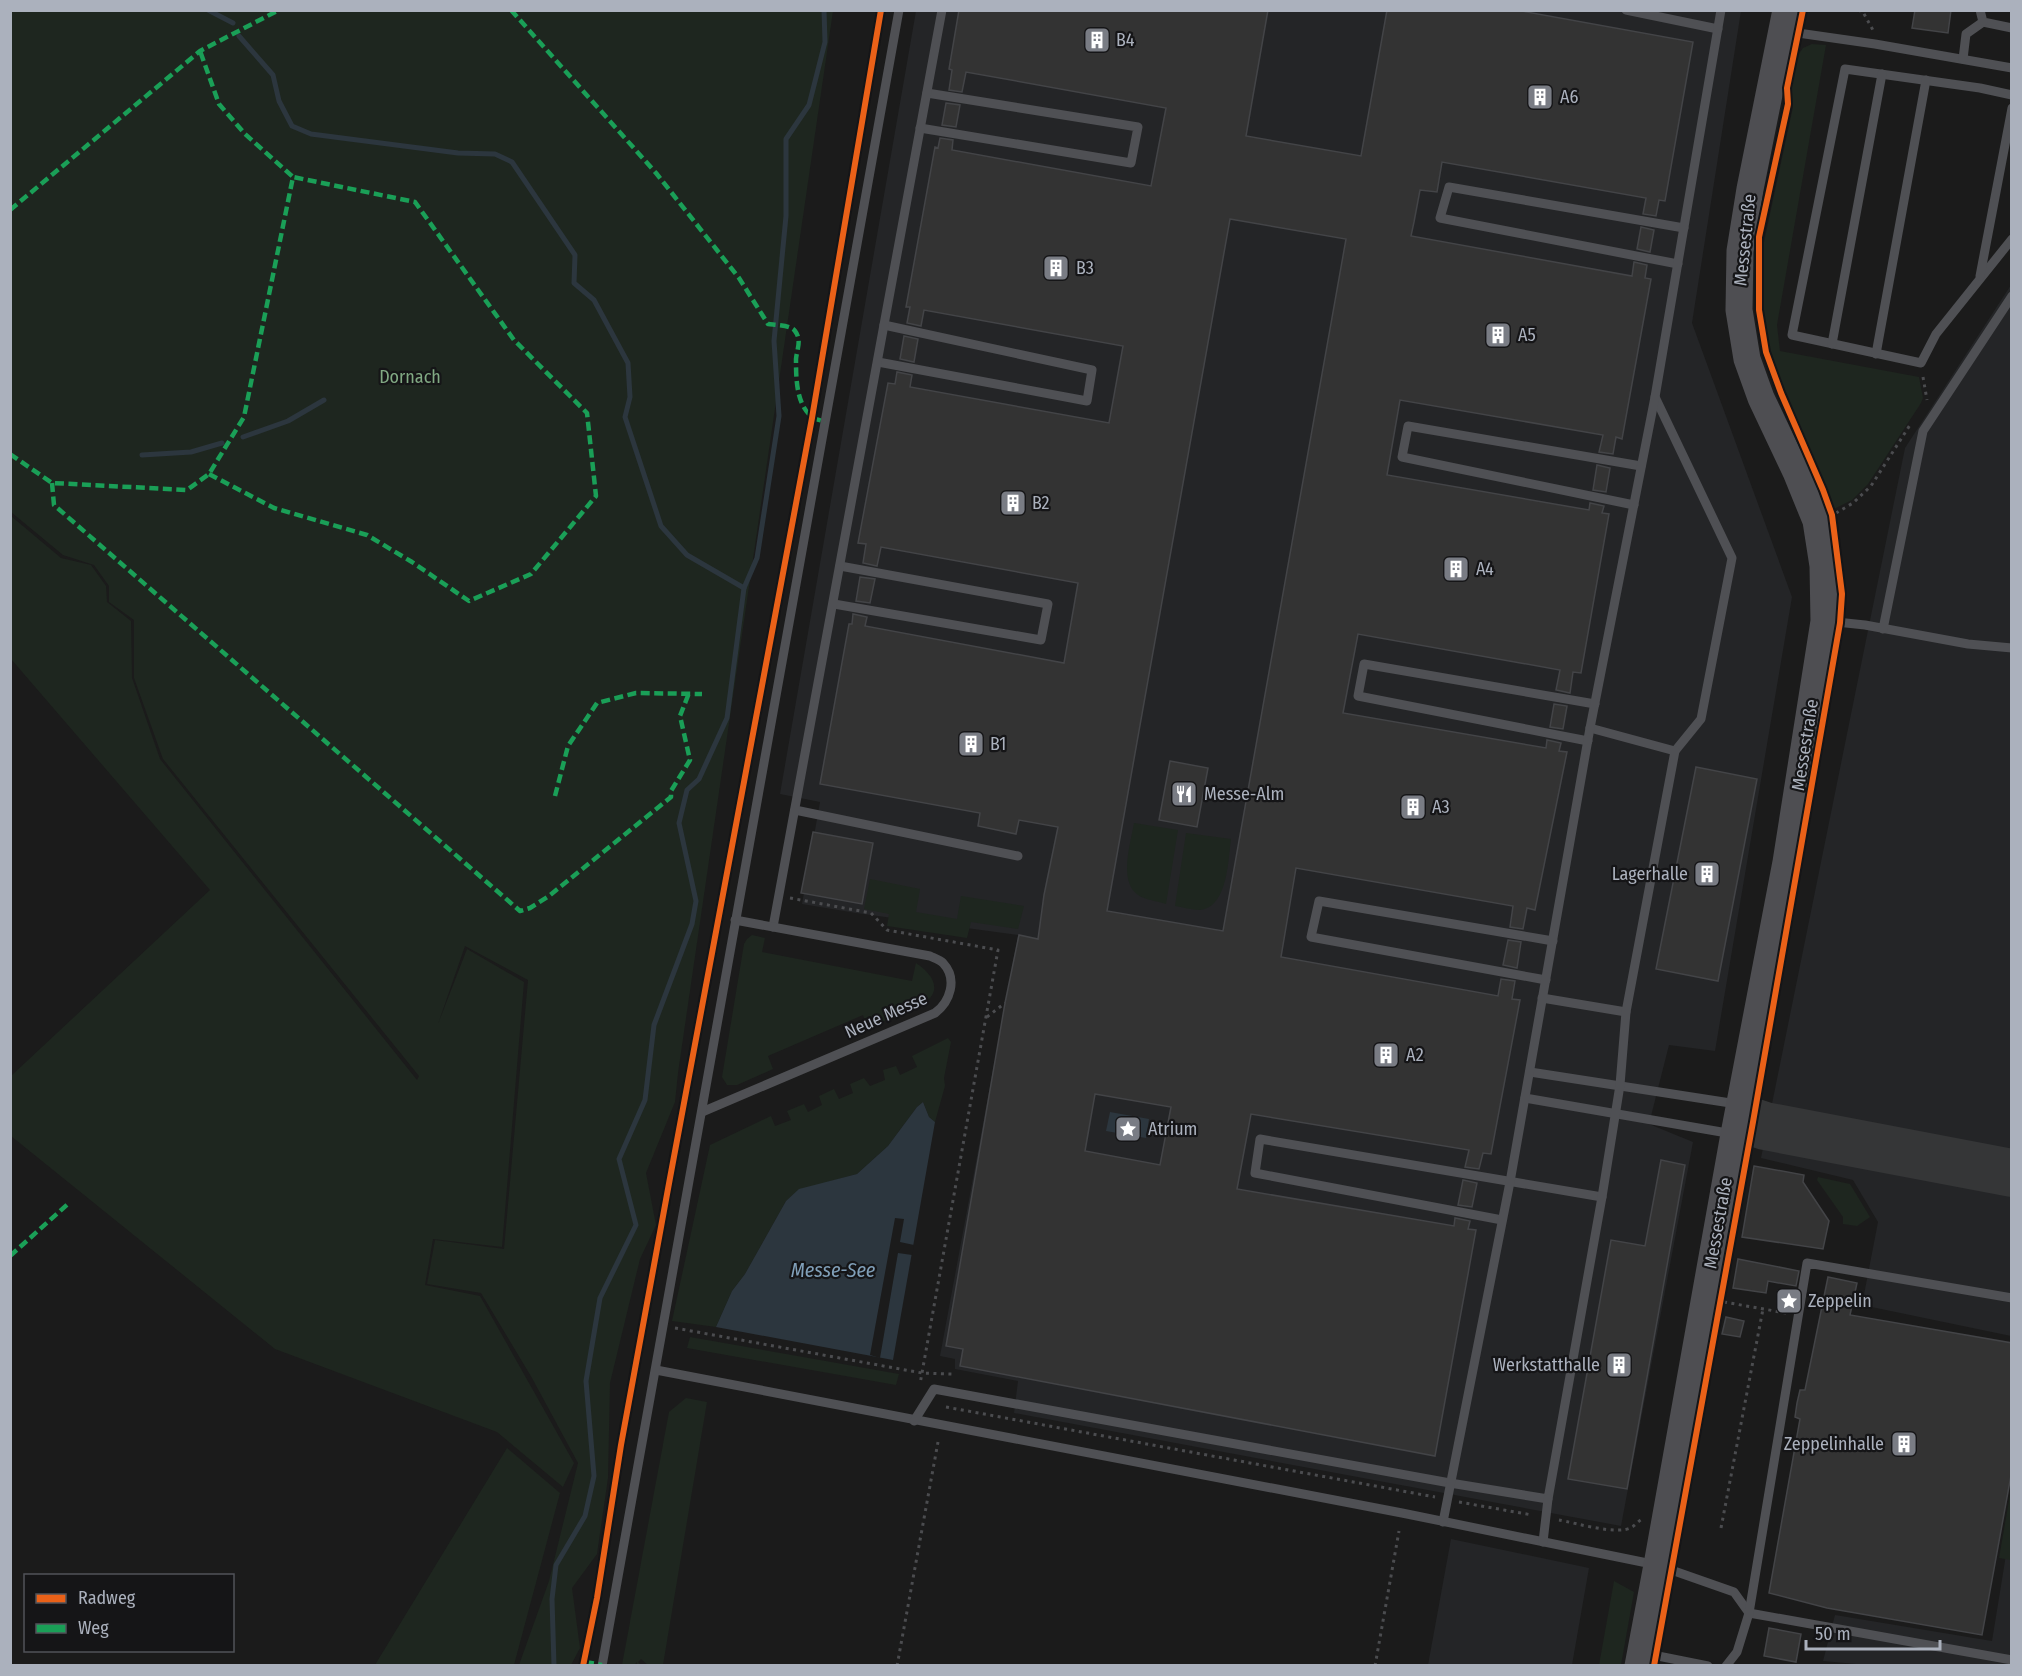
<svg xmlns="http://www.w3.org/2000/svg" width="2022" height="1676" font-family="'Fira Sans Condensed',sans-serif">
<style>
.built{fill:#242527}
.green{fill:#1e261f}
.water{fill:#2c363e}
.pier{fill:#1b1b1b}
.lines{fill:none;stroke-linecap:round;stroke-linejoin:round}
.stream{stroke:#2c363e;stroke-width:5}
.taxiway{stroke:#353637;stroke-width:48}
.building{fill:#333;stroke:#434447;stroke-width:1.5;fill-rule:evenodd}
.path{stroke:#4b4c4f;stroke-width:3;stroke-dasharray:3 4.5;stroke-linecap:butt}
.lane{stroke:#4f5054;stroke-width:9}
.secondary{stroke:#4e4e52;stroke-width:27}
.quiet{stroke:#1a9f57;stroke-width:4.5;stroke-dasharray:9 4.5;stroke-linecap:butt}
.cycleway-casing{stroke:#151517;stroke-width:10}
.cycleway{stroke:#ea6118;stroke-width:6}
.labels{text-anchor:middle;stroke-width:4.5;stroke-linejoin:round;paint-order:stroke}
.poi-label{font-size:18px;fill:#abb1bd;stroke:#151517;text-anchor:start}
.street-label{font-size:18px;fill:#abb1bd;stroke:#151517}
.park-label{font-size:18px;fill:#81a983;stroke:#151517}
.water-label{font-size:20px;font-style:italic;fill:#81a0b9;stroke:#151517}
</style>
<rect width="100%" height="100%" fill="#1b1b1b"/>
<g class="built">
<polygon points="916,11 1741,11 1692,323 1792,597 1715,1051 1669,1045 1649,1124 1693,1142 1621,1526 1014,1413 1018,1381 955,1369 955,1359 940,1356 1018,935 856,913 802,904 820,802 780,794"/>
<polygon points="2011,285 2011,1336 1862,1305 1878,1222 1853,1180 1761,1158 1905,448"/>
<polygon points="2011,1524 2011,1665 1878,1666 1823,1661 1835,1615 1992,1641"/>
<polygon points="1451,1539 1589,1568 1572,1665 1428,1665"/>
</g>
<g class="green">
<polygon points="11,10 833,11 678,1073 675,1102 646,1173 656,1225 640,1259 610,1383 608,1478 597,1554 572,1588 580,1648 571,1665 519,1665 549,1581 578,1463 532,1378 481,1293 427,1284 435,1240 504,1249 528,980 465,946 438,1024 467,949 524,982 502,1247 433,1239 425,1285 480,1296 574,1463 563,1487 497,1432 275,1349 11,1136 11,1076 210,890 11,659 11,516 61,558 91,565 106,586 107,602 131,621 132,678 160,759 417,1080 419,1076 163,759 134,678 134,620 109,602 109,586 94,565 63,555 11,512"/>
<polygon points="1812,44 1826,45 1777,325 1780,351 1919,377 1923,398 1921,403 1868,484 1852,500 1834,509 1769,351 1763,310 1762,276 1764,242 1793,107 1790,86 1798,55 1803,48"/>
<path d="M1134,823L1178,830L1166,904C1158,901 1145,900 1138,895C1118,881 1131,842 1134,823Z"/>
<path d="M1186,833L1231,839C1228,860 1228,907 1200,910C1192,910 1182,907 1175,906Z"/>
<polygon points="870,879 920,889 916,912 957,919 961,896 1024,906 1018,929 971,922 967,938 887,926 889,914 864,909"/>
<path d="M752,935L765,938L762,952L912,981L916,963C928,971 943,986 928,1000C920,1008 881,1022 868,1028L863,1015L768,1056L773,1069L737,1085H727L722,1077L744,944L747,939Z"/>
<polygon points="948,1038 951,1042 944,1078 945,1086 935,1122 929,1117 923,1102 917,1107 888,1146 857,1174 799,1190 786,1201 745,1274 732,1291 716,1327 672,1321 710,1145 771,1116 775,1126 791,1120 787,1111 804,1104 808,1112 822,1105 819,1096 834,1089 839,1099 853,1093 850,1084 864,1078 870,1086 885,1080 883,1070 896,1066 900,1075 917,1067 912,1056"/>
<polygon points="1818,1177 1850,1184 1870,1217 1857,1226 1843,1224 1843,1217 1817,1180"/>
<polygon points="690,1337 899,1374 896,1385 687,1348"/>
<polygon points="686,1398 707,1402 663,1665 648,1665 641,1659 638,1662 641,1665 637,1665 637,1662 634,1665 622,1665 669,1412"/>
<polygon points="507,1448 560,1493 514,1665 375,1665"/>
<polygon points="2011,1489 2012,1560 2011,1560 1999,1558"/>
<polygon points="1614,1581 1634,1592 1621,1665 1599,1665"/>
</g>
<g class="water">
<polygon points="923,1102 929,1117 935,1122 893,1360 716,1327 732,1291 745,1274 786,1201 799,1189 857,1174 888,1146 917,1107"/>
<polygon points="1110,1112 1149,1119 1146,1138 1106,1131"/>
</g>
<polygon class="pier" points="895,1218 904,1219 900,1242 914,1245 912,1255 898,1253 880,1358 870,1355"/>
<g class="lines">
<g class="stream">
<polyline points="208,10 233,23"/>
<polyline points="239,36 273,75 279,101 292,126 311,134 458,153 495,154 512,162 575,255 574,283 594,300 628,363 630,397 625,417 661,526 687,555 744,588"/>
<polyline points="243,437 288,421 324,400"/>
<polyline points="142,455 191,452 222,443"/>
<polyline points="554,1666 552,1599 556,1565 585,1516 594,1476 586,1381 600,1298 636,1225 619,1159 645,1100 654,1025 692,924 696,901 679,823 687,790 699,779 727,718 744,588 757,558 779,416 774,341 786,216 786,139 809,105 825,42 824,10"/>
</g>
<polyline class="taxiway" points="1753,1122 1765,1126 2012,1173"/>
</g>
<g class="building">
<path d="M959,10H1268L1246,136L1361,156L1387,10H1516L1693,42L1665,201L1659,200L1656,216L1643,214L1646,198L1442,162L1437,192L1420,190L1414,222L1411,236L1632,276L1634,262L1647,265L1645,278L1651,279L1622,439L1616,437L1613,454L1599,452L1603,435L1400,400L1387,475L1589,510L1590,503L1604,506L1602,513L1609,514L1581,673L1573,672L1570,693L1556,690L1560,670L1358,634L1343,713L1546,748L1547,740L1561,743L1559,751L1567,752L1535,910L1527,908L1523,929L1510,927L1513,906L1296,868L1281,957L1498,996L1501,979L1515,981L1512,999L1520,1000L1491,1154L1483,1153L1479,1169L1465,1167L1469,1150L1251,1114L1237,1189L1454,1226L1455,1218L1470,1221L1468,1229L1476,1230L1435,1456L960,1366L963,1349L946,1346L1005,1003L1019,935L1038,939L1044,895L1058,827L1019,820L1016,834L978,826L980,813L820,784L849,624H852L853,614L867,617L865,626L1064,663L1078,583L881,547L877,566L863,563L866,544L858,543L888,383L895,384L897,372L912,375L910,387L1109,423L1123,346L924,310L921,326L907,323L910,307H906L935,147L938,148L940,138L953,140L952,150L1151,186L1166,108L966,72L962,92L949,90L952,70L949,69ZM1230,219L1346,239L1223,931L1107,911ZM1095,1094L1171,1107L1160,1165L1085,1151Z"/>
<polygon points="1915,10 1951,10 1948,33 1912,28"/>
<polygon points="946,103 960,105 956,127 942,125"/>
<polygon points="1641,227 1654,230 1650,252 1637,249"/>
<polygon points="904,336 918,339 914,362 900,359"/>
<polygon points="1597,465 1610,468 1606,492 1593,490"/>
<polygon points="860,577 875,579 870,603 856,601"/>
<polygon points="1554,704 1567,706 1563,729 1550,727"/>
<polygon points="1170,761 1208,768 1197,827 1159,820"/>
<polygon points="1696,767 1757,779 1718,981 1656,969"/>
<polygon points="813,832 873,843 862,904 801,893"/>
<polygon points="1508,940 1521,942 1517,968 1503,965"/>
<polygon points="1661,1160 1685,1165 1627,1489 1568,1479 1611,1240 1645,1246"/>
<polygon points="1754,1166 1804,1175 1803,1182 1829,1221 1823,1249 1742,1237"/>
<polygon points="1463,1180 1477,1183 1472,1207 1458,1205"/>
<polygon points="1738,1259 1799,1271 1796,1286 1768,1281 1766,1293 1733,1288"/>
<polygon points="1828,1277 1857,1283 1850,1315 2012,1343 2012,1470 1982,1635 1827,1608 1769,1593 1800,1419 1795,1417 1797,1403 1800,1390 1805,1390"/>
<polygon points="1726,1317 1744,1321 1740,1337 1722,1334"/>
<polygon points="1769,1628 1801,1634 1796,1662 1764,1656"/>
</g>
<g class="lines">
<g class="path">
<polyline points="1858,10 1863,12 1874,32"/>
<polyline points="1923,377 1927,400"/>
<polyline points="1836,513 1853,503 1871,486 1910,425"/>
<polyline points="790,898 871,913 887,930 998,950 920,1384"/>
<polyline points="987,1017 1005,1003"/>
<polyline points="1724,1302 1786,1313"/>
<polyline points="675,1328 922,1373 952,1374"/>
<polyline points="946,1407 1435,1497"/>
<polyline points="1459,1502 1532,1515"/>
<path d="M1559,1520C1576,1523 1618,1536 1632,1527C1637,1524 1638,1521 1644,1518"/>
<polyline points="1721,1528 1763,1309"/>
<polyline points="897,1666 938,1442"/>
<polyline points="1375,1666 1399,1531"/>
</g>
<g class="lane">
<polyline points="1626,10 1718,29"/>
<polyline points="1980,10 1983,22 2012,28"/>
<polyline points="1784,31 1875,44 2012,68"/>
<polyline points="1963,59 1966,34 1983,22"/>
<polyline points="2012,95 1980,88 1845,69 1792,335 1921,363 1936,334 2012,239"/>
<polyline points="920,128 1131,163 1138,127 927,93"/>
<polyline points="1678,264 1440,218 1449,187 1684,228"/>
<polyline points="1980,276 2012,108"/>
<polyline points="1832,344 1882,74"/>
<polyline points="1876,354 1926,80"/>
<polyline points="878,362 1087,401 1092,370 884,325"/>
<polyline points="1655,397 1732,558 1701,719 1675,751"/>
<polyline points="1634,505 1402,457 1408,426 1641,466"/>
<polyline points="834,604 1041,640 1048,604 840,566"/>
<polyline points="1827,621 1865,625 1968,644 2012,648"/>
<polyline points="1883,629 1923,431 2012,296"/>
<polyline points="1588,741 1358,696 1364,664 1595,704"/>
<polyline points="795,810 1018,856"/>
<polyline points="773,927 942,10"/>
<polyline points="1546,980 1311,937 1319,901 1553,941"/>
<polyline points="1542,998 1626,1012"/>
<polyline points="1530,1072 1737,1104"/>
<polyline points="1525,1098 1733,1134"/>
<path d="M702,1112L935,1013C950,1002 958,979 943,963C940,960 934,958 930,956L735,920"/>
<polyline points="1502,1220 1255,1173 1260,1139 1602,1197"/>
<polyline points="656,1370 1402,1513 1657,1565 1734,1592 1749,1613 2012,1660"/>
<polyline points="914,1421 934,1389 1450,1483 1548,1499 1602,1197 1620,1085 1626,1012 1675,751 1590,728"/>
<polyline points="1443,1522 1510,1182 1590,728 1655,397 1721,10"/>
<polyline points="1543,1542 1548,1499"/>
<polyline points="1643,1653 1708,1666"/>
<polyline points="602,1666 899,10"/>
<polyline points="1726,1666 1737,1652 1749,1613 1807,1263 2012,1298"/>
</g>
<polyline class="secondary" points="1638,1666 1657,1565 1734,1134 1786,862 1824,621 1823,566 1816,521 1796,472 1761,398 1747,359 1739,310 1740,251 1750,189 1786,10"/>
<g class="quiet">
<path d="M511,10L656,173L739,278L768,324C776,325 791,325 795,331C802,340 797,349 796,359C796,378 796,404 812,417C815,420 822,420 825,422"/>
<polyline points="10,210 200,51 279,10"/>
<polyline points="10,454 52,483 187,490 209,474 244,417 293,177 245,134 219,104 200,51"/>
<polyline points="209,474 274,508 367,535 412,562 469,601 531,574 596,496 587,413 514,340 415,202 293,177"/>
<polyline points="52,483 54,505 520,911 530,908 549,896 671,797 671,791 690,760 680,716 689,693"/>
<polyline points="555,796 568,746 597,703 636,693 702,694"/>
<polyline points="10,1256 69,1203"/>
<polyline points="585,1662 602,1665"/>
</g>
<defs>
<g id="cycleway">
<polyline points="583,1666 597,1598 621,1445 670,1178 812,418 881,10"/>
<polyline points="1654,1666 1753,1122 1840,623 1842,594 1832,515 1823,490 1781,393 1766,352 1759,310 1759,237 1788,104 1787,88 1803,10"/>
</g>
</defs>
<use href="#cycleway" class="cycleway-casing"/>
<use href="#cycleway" class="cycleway"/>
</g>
<defs>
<symbol id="building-square" viewBox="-11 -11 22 22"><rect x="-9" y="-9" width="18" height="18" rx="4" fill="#797c84" stroke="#151517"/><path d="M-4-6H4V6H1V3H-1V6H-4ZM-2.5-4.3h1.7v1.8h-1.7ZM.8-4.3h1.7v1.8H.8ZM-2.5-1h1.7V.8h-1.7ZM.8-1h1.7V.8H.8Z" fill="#fff"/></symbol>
<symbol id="restaurant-square" viewBox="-11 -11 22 22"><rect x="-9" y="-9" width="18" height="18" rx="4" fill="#797c84" stroke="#151517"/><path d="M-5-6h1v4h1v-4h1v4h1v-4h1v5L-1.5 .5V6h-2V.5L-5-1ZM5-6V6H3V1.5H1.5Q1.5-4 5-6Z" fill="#fff"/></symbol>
<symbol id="sight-square" viewBox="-11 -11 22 22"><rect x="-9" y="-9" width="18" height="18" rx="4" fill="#797c84" stroke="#151517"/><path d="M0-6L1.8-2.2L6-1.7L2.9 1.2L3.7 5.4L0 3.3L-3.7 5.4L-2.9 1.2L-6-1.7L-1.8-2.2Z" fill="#fff"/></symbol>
</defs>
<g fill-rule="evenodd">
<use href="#building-square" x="1082" y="25" width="30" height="30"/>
<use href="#building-square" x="1525" y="82" width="30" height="30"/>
<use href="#building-square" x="1041" y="253" width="30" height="30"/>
<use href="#building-square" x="1483" y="320" width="30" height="30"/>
<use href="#building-square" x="998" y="488" width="30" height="30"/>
<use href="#building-square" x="1441" y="554" width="30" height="30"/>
<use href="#building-square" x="956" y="729" width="30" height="30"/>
<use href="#restaurant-square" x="1169" y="779" width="30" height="30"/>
<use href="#building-square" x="1398" y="792" width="30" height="30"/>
<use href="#building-square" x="1692" y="859" width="30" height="30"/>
<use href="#building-square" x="1371" y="1040" width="30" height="30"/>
<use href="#sight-square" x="1113" y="1114" width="30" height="30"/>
<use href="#sight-square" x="1774" y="1286" width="30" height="30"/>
<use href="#building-square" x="1604" y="1350" width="30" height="30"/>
<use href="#building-square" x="1889" y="1429" width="30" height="30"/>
</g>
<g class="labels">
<g class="poi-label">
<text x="1116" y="46">B4</text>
<text x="1560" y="103">A6</text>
<text x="1076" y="274">B3</text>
<text x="1518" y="341">A5</text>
<text x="1032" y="509">B2</text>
<text x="1476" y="575">A4</text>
<text x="990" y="750">B1</text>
<text x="1204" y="800">Messe-Alm</text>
<text x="1432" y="813">A3</text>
<text x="1688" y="880" text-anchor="end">Lagerhalle</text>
<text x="1406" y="1061">A2</text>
<text x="1148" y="1135">Atrium</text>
<text x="1808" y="1307">Zeppelin</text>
<text x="1600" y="1371" text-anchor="end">Werkstatthalle</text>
<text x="1884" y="1450" text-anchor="end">Zeppelinhalle</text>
</g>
<g class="street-label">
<text transform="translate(1745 240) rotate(-84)" y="6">Messestraße</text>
<text transform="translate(1805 745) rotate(-81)" y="6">Messestraße</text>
<text transform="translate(886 1015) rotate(-24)" y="6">Neue Messe</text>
<text transform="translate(1718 1223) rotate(-80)" y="6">Messestraße</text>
</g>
<g class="park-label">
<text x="410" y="383">Dornach</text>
</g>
<g class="water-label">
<text x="833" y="1277">Messe-See</text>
</g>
</g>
<rect width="2022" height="1676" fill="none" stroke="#abb1bd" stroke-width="24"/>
<rect x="24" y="1574" width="210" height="78" fill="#151517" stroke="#515359" stroke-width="1.5"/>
<rect x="36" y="1594" width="30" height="9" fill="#ea6118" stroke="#515359" stroke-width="1.5"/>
<text x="78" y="1604" font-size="18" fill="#abb1bd">Radweg</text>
<rect x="36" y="1624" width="30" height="9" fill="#1a9f57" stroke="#515359" stroke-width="1.5"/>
<text x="78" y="1634" font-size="18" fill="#abb1bd">Weg</text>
<path d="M1806 1640v9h134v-9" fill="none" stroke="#abb1bd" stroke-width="3"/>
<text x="1815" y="1640" font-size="18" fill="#abb1bd" stroke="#151517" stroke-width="4.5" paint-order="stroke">50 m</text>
</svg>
